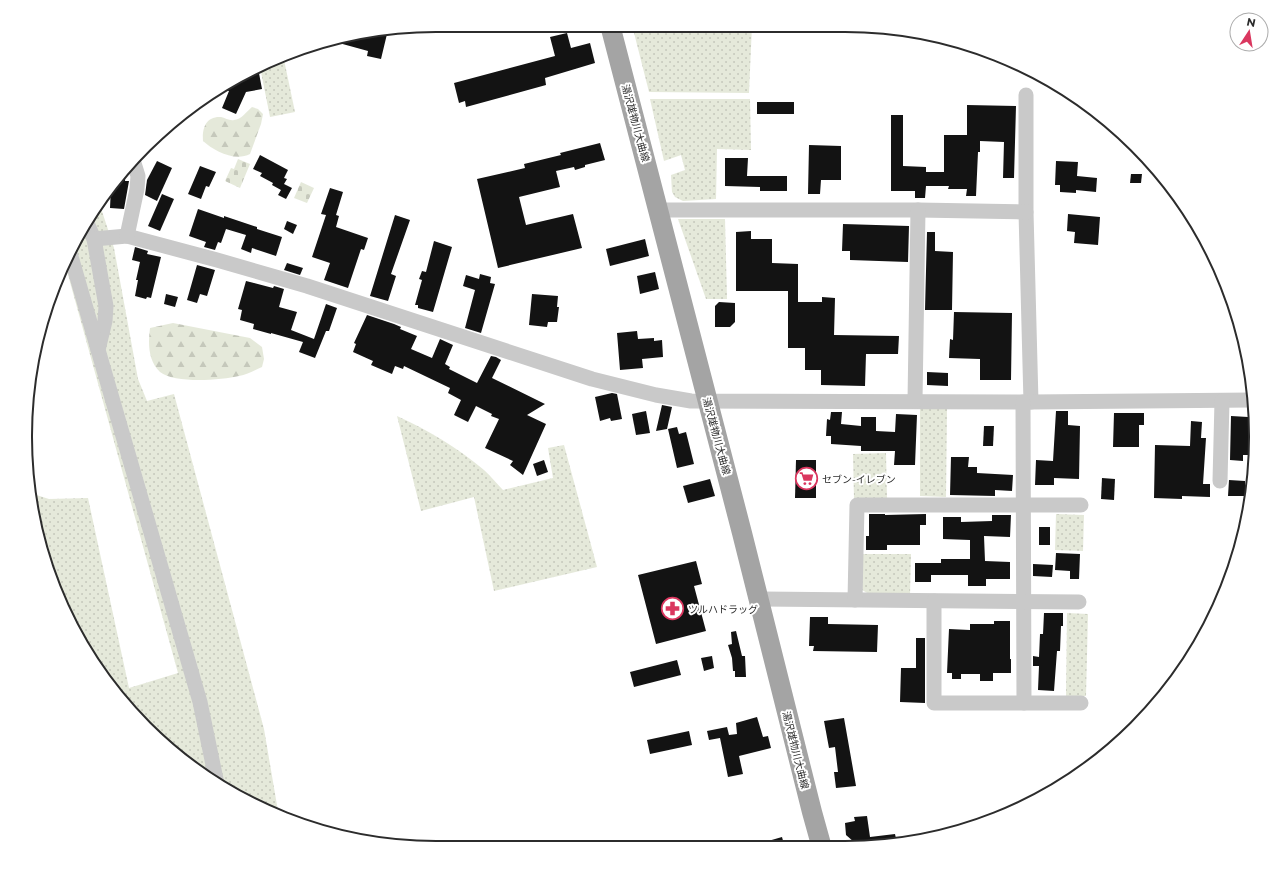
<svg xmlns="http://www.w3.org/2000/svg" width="1281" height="873" font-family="Montserrat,'Noto Sans JP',sans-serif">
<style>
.grass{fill:url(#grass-dots)}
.forest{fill:url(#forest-firs)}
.cemetery{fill:url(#cemetery-stones)}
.building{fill:#131313}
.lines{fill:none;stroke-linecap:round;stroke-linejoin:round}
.minor{stroke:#c9c9c9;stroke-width:15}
.major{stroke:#a4a4a4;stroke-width:20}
.labels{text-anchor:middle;stroke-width:4;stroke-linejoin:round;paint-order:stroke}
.street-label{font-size:10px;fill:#2c2c2c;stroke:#fff}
.poi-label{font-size:10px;fill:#2c2c2c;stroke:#fff;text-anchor:start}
.rim{fill:none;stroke:#2c2c2c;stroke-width:2}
</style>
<defs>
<pattern id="grass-dots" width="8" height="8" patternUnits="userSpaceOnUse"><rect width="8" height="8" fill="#e5e9da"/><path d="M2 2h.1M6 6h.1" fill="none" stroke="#c5c8bb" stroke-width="1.8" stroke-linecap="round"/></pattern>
<pattern id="forest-firs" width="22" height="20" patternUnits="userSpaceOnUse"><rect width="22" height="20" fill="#e5e9da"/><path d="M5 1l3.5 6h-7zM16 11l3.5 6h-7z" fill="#c5c8bb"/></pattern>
<pattern id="cemetery-stones" width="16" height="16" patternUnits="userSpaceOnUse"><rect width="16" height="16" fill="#e5e9da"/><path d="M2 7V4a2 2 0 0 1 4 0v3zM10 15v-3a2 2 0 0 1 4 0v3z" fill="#c5c8bb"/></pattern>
</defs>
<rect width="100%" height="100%" fill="#fff"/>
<g class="grass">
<polygon points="632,25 752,25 749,93 649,92"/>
<polygon points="283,55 295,112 270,117 260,67"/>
<polygon points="650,99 750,99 751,150 717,149 716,199 683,201 675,197 672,192 671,175 685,170 681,155 664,161"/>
<polygon points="99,202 114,248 138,379 147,401 174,394 264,729 279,817 208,779 145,727 94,665 68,619 33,517 30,493 49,499 88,498 129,688 178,673 65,264 94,208"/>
<polygon points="678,219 725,219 727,299 706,299"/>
<polygon points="920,408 947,408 946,497 920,496"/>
<path d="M397,416C428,430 458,448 484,470C491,476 496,483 503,490L553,478L548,448L564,445L597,567L494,591L474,497L421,511Z"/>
<polygon points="886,453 887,499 854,499 853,454"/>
<polygon points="1250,456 1254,456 1249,502"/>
<polygon points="1056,514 1084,515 1083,551 1055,550"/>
<polygon points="862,554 911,554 910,595 869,594 862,590"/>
<polygon points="1067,613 1088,614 1086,696 1066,696"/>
</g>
<g class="forest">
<path d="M252,107L258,109L263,114L261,124L250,154C235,162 214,151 203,141C202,128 206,116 221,117C225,118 230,121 234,120C241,120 247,111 252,107Z"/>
<path d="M173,323L250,338L262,347L264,359L262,367C255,370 247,375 239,376C221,380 175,384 160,372C148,361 148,343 150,328Z"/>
</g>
<g class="cemetery">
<polygon points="238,159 250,164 240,188 225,181 231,168 234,169"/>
<polygon points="301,182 314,188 307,203 294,198"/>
</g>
<g class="building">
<polygon points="381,32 387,34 381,59 367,56 368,51 328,40"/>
<polygon points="567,33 571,48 590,43 595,63 545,78 546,85 466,107 465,101 459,103 454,83 555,56 550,37"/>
<polygon points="258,68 262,89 246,92 236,114 222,108 229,91 220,88"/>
<rect x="757" y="102" width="37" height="12"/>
<polygon points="967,105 1016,106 1014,178 1003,178 1004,142 980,141 980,152 978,152 976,196 966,196 967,189 948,189 949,186 926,186 925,198 915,198 915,191 891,191 891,115 903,115 903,166 926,167 926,172 944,172 944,135 967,135"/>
<polygon points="600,143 605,160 585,165 585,167 575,170 574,167 556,171 560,187 519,197 526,225 573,214 582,248 498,268 477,179 525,168 524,164 561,155 560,153"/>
<polygon points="809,145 841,146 841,180 821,180 820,194 808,194"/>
<polygon points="260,155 288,170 284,178 287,179 284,184 292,188 286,199 278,195 281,190 272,185 273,183 260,176 262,173 253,169"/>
<polygon points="725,158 748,158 747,176 787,176 787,191 760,191 760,187 725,186"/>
<polygon points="157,161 172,168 157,201 145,195 147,180"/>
<polygon points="1056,161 1078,162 1077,176 1097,178 1096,192 1076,190 1076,193 1060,192 1060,185 1055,185"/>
<polygon points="200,166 216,172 209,187 206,186 201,199 188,194"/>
<polygon points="126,167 125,181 129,181 124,209 110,208 111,186"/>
<polygon points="1131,174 1142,174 1141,183 1130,183"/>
<polygon points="330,188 343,192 336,215 339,216 336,227 368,238 364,250 361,249 348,288 324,280 330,263 312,257 326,215 321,214"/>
<polygon points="162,194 174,199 160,231 148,226"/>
<polygon points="198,209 224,218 224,216 257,227 257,229 282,237 276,256 252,248 251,253 241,249 246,235 226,229 221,243 218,242 215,250 204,247 206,242 189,236"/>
<polygon points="1068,214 1100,217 1098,245 1074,243 1075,232 1067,231"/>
<polygon points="395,215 410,220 391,274 396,276 388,301 370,296"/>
<polygon points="287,221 297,225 293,234 284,229"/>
<polygon points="843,224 909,226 908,262 850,260 850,251 842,251"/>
<polygon points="751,231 751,239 772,239 772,263 798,264 798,302 822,302 822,297 835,298 834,335 899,336 898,354 866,354 865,386 821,385 821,370 805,370 805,348 788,348 788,291 736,291 736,232"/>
<polygon points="927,232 935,232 935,251 953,252 952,310 925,310"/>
<polygon points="645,239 649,256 610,266 606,249"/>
<polygon points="434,241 452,247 433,312 418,308 418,305 415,305 422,280 419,279 422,271 426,272"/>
<polygon points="135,247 148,251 147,254 161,257 151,298 147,297 146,299 135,296 138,280 136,280 140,262 132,260"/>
<polygon points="287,263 303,268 300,275 284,270"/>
<polygon points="197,265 215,270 207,296 200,294 197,303 187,300"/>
<polygon points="655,272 659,289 640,294 637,276"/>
<polygon points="480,274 491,277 490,283 495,284 481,333 465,328 475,290 463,286 466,275 479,279"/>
<polygon points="246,281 273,288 274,286 284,289 279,307 297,312 291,330 314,339 326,304 337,308 329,331 326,331 315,358 299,352 303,342 271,333 271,334 253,329 254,324 240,320 242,310 238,309"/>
<polygon points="166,294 178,297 175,307 164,304"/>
<polygon points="532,294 558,296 557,307 559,307 557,322 548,322 547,327 529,325"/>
<polygon points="719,302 735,303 735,322 730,327 715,327 715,306"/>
<polygon points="954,312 1012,313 1011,380 980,380 980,359 949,358 950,339 953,340"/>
<polygon points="367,315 394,324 401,327 400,329 417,336 411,349 432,358 440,339 453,345 445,364 450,367 449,369 477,383 491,356 496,357 501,360 492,378 545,404 527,415 546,424 523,475 510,465 513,461 485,448 499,419 491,416 492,414 476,406 468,422 454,415 461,400 448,393 450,388 404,366 403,369 395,366 392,374 371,365 373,361 353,352 356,344 354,343"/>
<polygon points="637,331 638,339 654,338 654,341 662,340 663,357 642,359 643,368 620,370 617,333"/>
<polygon points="927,372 948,373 948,386 927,385"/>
<polygon points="612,393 617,394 622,419 611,421 610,418 600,421 595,397"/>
<polygon points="662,405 672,407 667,429 656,431"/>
<polygon points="646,411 650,433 636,435 632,414"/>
<polygon points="1056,411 1068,411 1068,425 1080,426 1079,479 1054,478 1054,485 1035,485 1036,460 1053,461"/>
<polygon points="831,412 842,412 841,424 861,426 861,417 876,417 876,431 895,432 896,414 917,415 915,465 894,465 895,451 861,451 861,446 831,444 831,436 826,436 827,419 830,420"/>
<polygon points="1114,413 1144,413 1144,425 1139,425 1139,447 1113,447"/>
<polygon points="1231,416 1248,417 1248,427 1255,427 1256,437 1254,455 1243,455 1243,461 1230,460"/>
<polygon points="1191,421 1202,422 1201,438 1206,438 1203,484 1210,484 1210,497 1182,496 1182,499 1154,498 1155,445 1190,446"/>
<polygon points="984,426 994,426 993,446 983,446"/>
<polygon points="677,427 679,434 686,432 694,464 677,468 668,429"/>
<polygon points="951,457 969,457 968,467 977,467 977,473 1013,475 1012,491 995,490 995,496 950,495"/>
<polygon points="544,460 548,472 537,476 533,464"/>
<polygon points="796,460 816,460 816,498 795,498"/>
<polygon points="1102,478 1115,479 1114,500 1101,499"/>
<polygon points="710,479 715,496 688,503 683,486"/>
<polygon points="1229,480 1245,481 1245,496 1228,496"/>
<polygon points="869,514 885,514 885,515 926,514 926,525 920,525 920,545 887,545 887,550 866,550 866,536 869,536"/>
<polygon points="992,515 1011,515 1010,537 984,536 985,561 1010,562 1010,579 986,579 986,586 968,586 968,575 931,575 931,582 915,582 915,563 941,563 941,559 970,559 970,540 943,539 943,517 961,517 961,522 992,521"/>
<rect x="1039" y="527" width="11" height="18"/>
<polygon points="1056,553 1080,554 1079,579 1070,579 1070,571 1055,570"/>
<polygon points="696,561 702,584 694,586 706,631 656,644 638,575"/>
<polygon points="1033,564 1053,565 1052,577 1033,576"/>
<polygon points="1044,613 1063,613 1063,626 1061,626 1060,651 1057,651 1054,691 1038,690 1039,666 1033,666 1033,656 1039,657 1040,634 1043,634"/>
<polygon points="810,617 828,617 828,624 878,625 877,652 813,651 814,646 809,646"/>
<polygon points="994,621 1010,621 1010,659 1011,659 1011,673 993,673 993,681 980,681 980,674 961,674 961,679 952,679 952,673 947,673 949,629 970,630 970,624 994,624"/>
<polygon points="736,631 742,656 745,656 746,677 735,677 735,671 733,671 732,658 728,645 732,644 731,632"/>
<polygon points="916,638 925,638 925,703 900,702 901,668 916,668"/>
<polygon points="712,656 714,668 704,671 701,658"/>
<polygon points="677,660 681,675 634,687 630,672"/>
<polygon points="757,717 763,737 768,736 771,748 739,756 743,774 728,777 720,738 709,740 707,731 727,727 729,735 737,734 736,723"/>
<polygon points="844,718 856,786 836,788 834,772 838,772 835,747 829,748 824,721"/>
<polygon points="689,731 692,745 650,754 647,740"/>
<polygon points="867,816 870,837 895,834 897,843 855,847 854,842 846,835 845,823 855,821 854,817"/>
<polygon points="782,837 785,848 754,848 754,845"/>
</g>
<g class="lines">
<g class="minor">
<polyline points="1026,95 1026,212 1031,402"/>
<polyline points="658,210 918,210 1026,212"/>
<polyline points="87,223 94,239 127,236 217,260 307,286 592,379 656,395 691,401 1031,402 1252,400"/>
<polyline points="127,236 137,189 138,176 133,160"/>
<polyline points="94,239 106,306 105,321 98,350"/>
<polyline points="70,253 200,702 217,784"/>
<polyline points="915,401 918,210"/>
<polyline points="1023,402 1024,703"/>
<polyline points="1220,481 1222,401"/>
<polyline points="759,599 1079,602"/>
<polyline points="855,600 857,505 1081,505"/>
<polyline points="934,601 934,703 1081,703"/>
</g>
<polyline class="major" points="610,25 742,533 812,812 822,848"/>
</g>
<defs>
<symbol id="supermarket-ring" viewBox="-11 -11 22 22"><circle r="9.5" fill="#fff" stroke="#da375f" stroke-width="1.5"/><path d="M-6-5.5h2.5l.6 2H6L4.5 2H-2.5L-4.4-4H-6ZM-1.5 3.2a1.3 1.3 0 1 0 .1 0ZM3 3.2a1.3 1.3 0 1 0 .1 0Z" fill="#da375f"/></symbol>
<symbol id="pharmacy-ring" viewBox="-11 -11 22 22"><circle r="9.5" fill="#fff" stroke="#da375f" stroke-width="1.5"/><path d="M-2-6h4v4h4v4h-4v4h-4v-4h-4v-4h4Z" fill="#da375f"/></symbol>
</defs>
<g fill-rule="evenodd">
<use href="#supermarket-ring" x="794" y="466" width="25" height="25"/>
<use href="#pharmacy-ring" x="660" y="596" width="25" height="25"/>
</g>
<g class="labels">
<g class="street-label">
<text transform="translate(636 123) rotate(75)" y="4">湯沢雄物川大曲線</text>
<text transform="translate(717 436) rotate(75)" y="4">湯沢雄物川大曲線</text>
<text transform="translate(796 750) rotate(76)" y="4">湯沢雄物川大曲線</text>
</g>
<g class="poi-label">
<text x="822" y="483">セブン-イレブン</text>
<text x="688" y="613">ツルハドラッグ</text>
</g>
</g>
<path d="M0 0H1281V873H0ZM436 32H845A404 404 0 0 1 1249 436V437A404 404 0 0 1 845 841H436A404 404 0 0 1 32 437V436A404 404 0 0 1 436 32Z" fill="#fff" fill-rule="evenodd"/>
<path class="rim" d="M436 32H845A404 404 0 0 1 1249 436V437A404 404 0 0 1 845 841H436A404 404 0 0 1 32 437V436A404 404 0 0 1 436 32Z"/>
<g transform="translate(1249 32) rotate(12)"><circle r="19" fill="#ffffff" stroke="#ababab"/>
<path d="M0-3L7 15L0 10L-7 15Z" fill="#da375f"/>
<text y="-6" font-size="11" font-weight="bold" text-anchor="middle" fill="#2c2c2c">N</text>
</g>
</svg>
